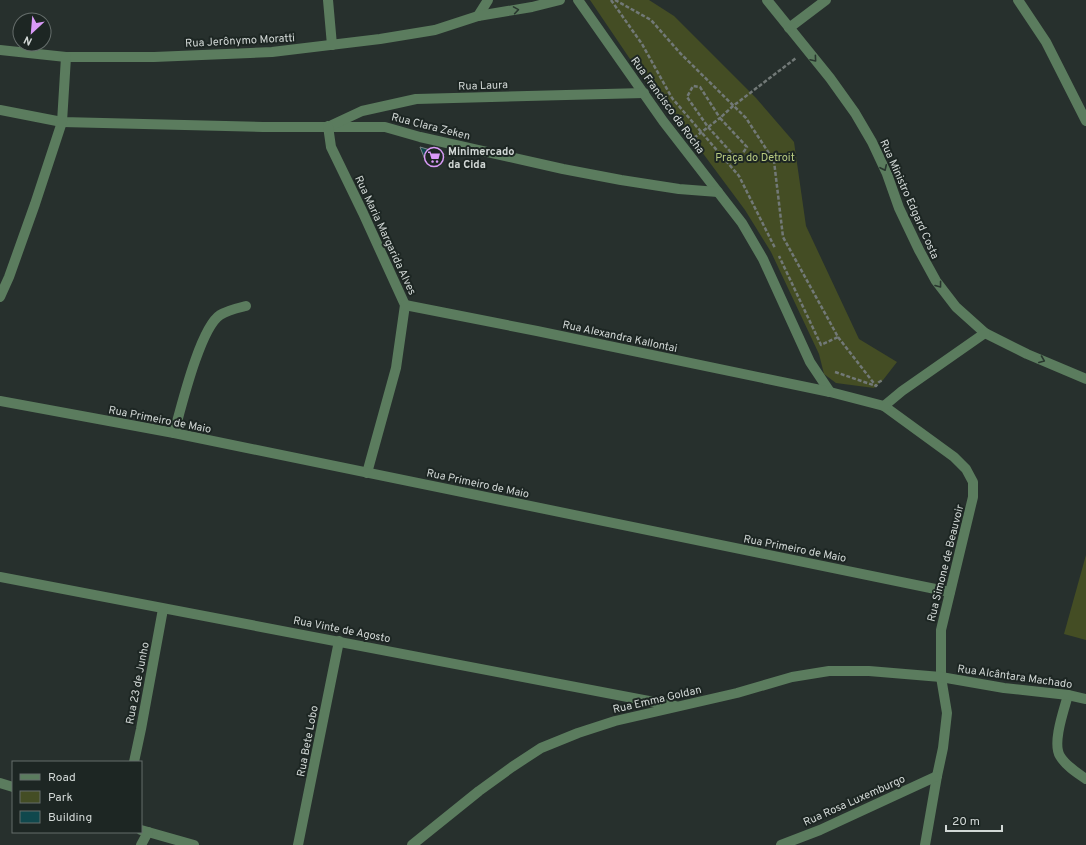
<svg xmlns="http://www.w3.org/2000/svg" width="1086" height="845" font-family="Overpass,sans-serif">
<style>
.green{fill:#444d24}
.building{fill:#10484d;stroke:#798586}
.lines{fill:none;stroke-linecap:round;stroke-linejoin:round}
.path{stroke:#727977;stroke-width:2.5;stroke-dasharray:4 2;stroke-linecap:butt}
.minor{stroke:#5b7c5e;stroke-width:10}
.oneway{stroke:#29372f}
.labels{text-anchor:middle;stroke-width:4;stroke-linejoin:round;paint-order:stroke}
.street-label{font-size:11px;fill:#d2d8d6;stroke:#1d2623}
.poi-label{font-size:11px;font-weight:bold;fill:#d2d8d6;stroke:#1d2623;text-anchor:start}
.park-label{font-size:11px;fill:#b8ca80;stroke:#1d2623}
</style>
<rect width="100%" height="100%" fill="#27302d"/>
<g class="green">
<polygon points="590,0 649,0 674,16 756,98 794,142 806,226 859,339 897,362 883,380 874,388 836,383 824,374 819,354 771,252 745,210 693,140 649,87"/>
<polygon points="1086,555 1086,640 1064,634"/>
</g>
<polygon class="building" points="420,147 444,154 442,160 426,162"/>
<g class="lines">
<g class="path">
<polyline points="611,0 642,44 672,98 739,176 775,248"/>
<polyline points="615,0 651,20 680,53 746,118 774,161 783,237 838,337 821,345 779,256"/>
<path d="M694,138C703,131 712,124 720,118L700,87L693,86L687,97L708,127L738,160L747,147L720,118L733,106L796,58"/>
<polyline points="838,337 876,386 879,382 883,380"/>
<polyline points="835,372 876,386"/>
</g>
<g class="minor">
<polyline points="328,0 332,45"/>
<polyline points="578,0 663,121 742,223 763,259 810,362 830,392"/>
<polyline points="767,0 830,78 855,113 872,142 887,174 899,208 919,250 936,281 956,307 985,333 1027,354 1086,379"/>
<polyline points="1018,0 1046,42 1086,121"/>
<polyline points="478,16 488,0"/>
<polyline points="789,28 826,0"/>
<polyline points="0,50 66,57 154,57 272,52 380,39 435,30 478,16 532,7 560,0"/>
<polyline points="0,110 62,122 263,127 385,127 420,137 563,169 621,180 679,189 718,192"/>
<polyline points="332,125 362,111 416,99 644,93"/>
<polyline points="328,126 331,147 363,213 405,305 396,368 367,473"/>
<polyline points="0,297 9,277 35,204 62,122 66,57"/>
<polyline points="405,305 537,331 830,392 884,406 954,457 966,469 973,482 973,497 941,630 941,677 947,713 943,748 937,776 925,845"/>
<polyline points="0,401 174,433 950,592"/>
<polyline points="884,406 902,391 985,333"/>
<path d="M174,433C181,408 200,328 220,315C228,310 238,308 246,306"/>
<polyline points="0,577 675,706"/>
<path d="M1068,695C1064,710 1052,743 1060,756C1066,766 1077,773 1086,779"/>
<polyline points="134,762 141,729 163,609"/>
<polyline points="0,783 13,787"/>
<polyline points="141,830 194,845"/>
<polyline points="141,845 148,832"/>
<polyline points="298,845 339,641"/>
<polyline points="412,845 479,791 512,767 541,748 578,733 615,721 737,693 792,677 829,671 869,671 941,677 1004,688 1068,695 1086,699"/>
<polyline points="781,845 820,830 937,776"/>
</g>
</g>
<defs><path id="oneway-chevron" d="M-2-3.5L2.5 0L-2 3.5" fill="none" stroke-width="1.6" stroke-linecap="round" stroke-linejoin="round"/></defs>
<g class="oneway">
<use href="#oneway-chevron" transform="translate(516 10) rotate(-9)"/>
<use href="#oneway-chevron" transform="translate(814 59) rotate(50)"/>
<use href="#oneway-chevron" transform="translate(884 168) rotate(65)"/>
<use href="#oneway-chevron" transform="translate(939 285) rotate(53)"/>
<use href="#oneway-chevron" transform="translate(1042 360) rotate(22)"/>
</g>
<defs>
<symbol id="supermarket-ring" viewBox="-11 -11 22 22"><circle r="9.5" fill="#1d2623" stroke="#d99af7" stroke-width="1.5"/><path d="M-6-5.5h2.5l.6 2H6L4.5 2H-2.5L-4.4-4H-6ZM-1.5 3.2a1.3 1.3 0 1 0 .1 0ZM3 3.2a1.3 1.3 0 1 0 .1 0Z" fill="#d99af7"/></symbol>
</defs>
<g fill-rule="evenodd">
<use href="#supermarket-ring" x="423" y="146" width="22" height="22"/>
</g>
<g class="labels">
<g class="street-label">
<text transform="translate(240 40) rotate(-3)" y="4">Rua Jerônymo Moratti</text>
<text transform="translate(483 85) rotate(-2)" y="4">Rua Laura</text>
<text transform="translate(668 105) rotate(54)" y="4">Rua Francisco da Rocha</text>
<text transform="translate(431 126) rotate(14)" y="4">Rua Clara Zeken</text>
<text transform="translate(910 199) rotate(66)" y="4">Rua Ministro Edgard Costa</text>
<text transform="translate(386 235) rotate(65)" y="4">Rua Maria Margarida Alves</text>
<text transform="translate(620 336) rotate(12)" y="4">Rua Alexandra Kallontai</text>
<text transform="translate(160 419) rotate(11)" y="4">Rua Primeiro de Maio</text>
<text transform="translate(478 483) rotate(12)" y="4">Rua Primeiro de Maio</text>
<text transform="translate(795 548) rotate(11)" y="4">Rua Primeiro de Maio</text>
<text transform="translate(945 563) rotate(-76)" y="4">Rua Simone de Beauvoir</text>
<text transform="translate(342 629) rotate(11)" y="4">Rua Vinte de Agosto</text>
<text transform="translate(1015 676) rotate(8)" y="4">Rua Alcântara Machado</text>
<text transform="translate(137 683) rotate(-79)" y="4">Rua 23 de Junho</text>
<text transform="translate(657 699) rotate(-13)" y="4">Rua Emma Goldan</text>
<text transform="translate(307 741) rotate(-79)" y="4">Rua Bete Lobo</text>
<text transform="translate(854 800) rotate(-24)" y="4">Rua Rosa Luxemburgo</text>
</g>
<g class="poi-label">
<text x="448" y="155">Minimercado<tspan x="448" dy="13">da Cida</tspan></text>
</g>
<g class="park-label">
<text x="755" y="161">Praça do Detroit</text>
</g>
</g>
<rect x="12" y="761" width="130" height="72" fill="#1d2623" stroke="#656d6b"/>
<rect x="20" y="774" width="20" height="6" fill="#5b7c5e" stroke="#656d6b"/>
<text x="48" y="781" font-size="12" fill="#d2d8d6">Road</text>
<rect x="20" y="791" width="20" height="12" fill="#444d24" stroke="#656d6b"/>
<text x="48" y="801" font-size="12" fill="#d2d8d6">Park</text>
<rect x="20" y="811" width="20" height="12" fill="#10484d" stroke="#656d6b"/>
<text x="48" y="821" font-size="12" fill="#d2d8d6">Building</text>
<g transform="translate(32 32) rotate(206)"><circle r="19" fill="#1d2623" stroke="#656d6b"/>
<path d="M0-3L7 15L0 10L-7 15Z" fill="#d99af7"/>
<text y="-6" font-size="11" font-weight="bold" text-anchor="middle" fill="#d2d8d6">N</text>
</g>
<path d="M946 825v6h56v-6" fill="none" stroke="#d2d8d6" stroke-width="2"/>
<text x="952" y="825" font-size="12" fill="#d2d8d6" stroke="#1d2623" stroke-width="3" paint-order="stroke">20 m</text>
</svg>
